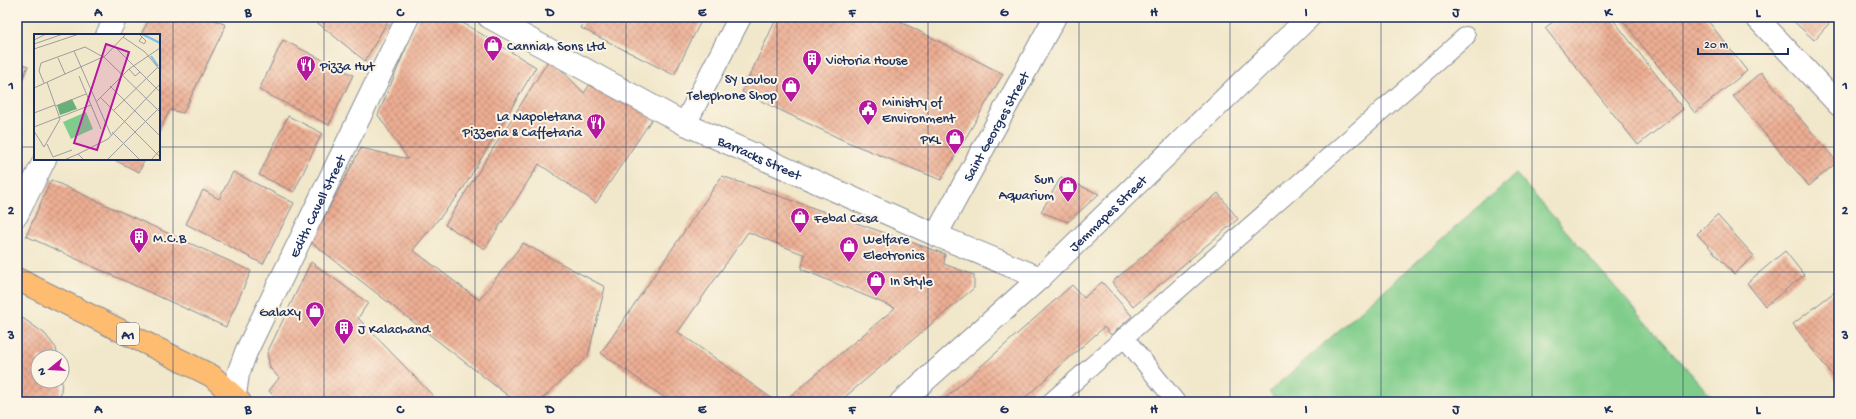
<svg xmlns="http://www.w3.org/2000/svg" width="1856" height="419" font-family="'Gochi Hand',sans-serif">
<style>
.pitch{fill:#80cd8b;stroke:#4e7e74}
.building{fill:url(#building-cross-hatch)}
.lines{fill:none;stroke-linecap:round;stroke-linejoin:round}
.service-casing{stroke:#868b94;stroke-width:20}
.minor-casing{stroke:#868b94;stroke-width:24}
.tertiary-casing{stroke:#868b94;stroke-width:24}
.primary-casing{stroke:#868b94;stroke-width:24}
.service{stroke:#fff;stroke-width:18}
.minor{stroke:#fff;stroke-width:22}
.tertiary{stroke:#fff;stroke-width:22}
.primary{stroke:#febc70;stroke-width:22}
.grid{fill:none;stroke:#1b2f5e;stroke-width:1;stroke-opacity:0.55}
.labels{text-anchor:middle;stroke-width:4;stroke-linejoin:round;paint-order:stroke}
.shield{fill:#fcf5e5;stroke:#5e6a86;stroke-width:1}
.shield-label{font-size:13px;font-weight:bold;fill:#1b2f5e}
.poi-label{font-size:14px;fill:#1b2f5e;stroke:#fcf5e5;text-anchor:start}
.street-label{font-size:14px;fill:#1b2f5e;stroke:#fcf5e5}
.inset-river{fill:none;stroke:#78bef0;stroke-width:2}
.inset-road{fill:none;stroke:#9b9d9f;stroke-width:1}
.view{fill:#b5179e;fill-opacity:0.15;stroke:#b5179e;stroke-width:2}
.inset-edge{fill:none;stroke:#1b2f5e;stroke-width:2}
.neatline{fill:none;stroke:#1b2f5e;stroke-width:1.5}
.grid-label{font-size:13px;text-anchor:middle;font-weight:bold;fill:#1b2f5e}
</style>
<defs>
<pattern id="building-cross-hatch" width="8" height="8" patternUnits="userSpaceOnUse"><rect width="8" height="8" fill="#edae93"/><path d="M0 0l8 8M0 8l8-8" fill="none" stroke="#bf8e7b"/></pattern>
</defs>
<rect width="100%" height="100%" fill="#fcf5e5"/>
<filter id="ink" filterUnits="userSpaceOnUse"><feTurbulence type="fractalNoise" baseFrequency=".025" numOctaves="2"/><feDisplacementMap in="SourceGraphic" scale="8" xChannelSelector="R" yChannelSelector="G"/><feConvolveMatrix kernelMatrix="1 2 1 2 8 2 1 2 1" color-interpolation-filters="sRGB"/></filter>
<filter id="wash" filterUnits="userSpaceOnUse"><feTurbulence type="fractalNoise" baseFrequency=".012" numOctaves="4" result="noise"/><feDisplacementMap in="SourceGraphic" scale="16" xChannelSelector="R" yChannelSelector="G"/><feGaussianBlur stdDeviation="0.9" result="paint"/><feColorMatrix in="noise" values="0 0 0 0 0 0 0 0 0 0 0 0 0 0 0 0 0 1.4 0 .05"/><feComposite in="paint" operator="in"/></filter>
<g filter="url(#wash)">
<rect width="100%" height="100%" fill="#f1e7ca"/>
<polygon class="pitch" points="1516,174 1716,402 1278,402 1269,392"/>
<g id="blocks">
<g class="building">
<polygon points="150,17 209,17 226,25 183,113 170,110 159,132 159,35 141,35"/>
<polygon points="316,17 390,17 365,61 314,20"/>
<polygon points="419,17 453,17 536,67 461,192 413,250 479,300 523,243 605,287 588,356 539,402 516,402 311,242 361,148 408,159 378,115"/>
<polygon points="587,17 703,17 674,75 581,28"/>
<polygon points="777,17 903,17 901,22 1003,74 941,180 845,141 742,92"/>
<polygon points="1559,17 1611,17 1683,109 1638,145 1545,28"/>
<polygon points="1620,17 1705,17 1747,71 1695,113"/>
<polygon points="1789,17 1835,17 1814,40"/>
<polygon points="283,40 353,75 329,125 259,90"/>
<polygon points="550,58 584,93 595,77 654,116 596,203 539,164 485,249 445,225"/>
<polygon points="17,62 28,66 17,92"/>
<polygon points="1761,72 1837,162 1809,186 1733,96"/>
<polygon points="288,116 322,133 294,192 259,175"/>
<polygon points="112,159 145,159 139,172"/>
<polygon points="233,172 294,203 263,264 186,224 203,190 219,199"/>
<polygon points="722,176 945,254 944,264 974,275 974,288 839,402 783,402 895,308 801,269 805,255 748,232 678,332 777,402 671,402 601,353"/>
<polygon points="1061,177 1099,194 1068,222 1041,212"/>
<polygon points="51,180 251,271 226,327 26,236"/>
<polygon points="1218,193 1238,219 1133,307 1112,282"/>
<polygon points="1717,215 1754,256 1734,274 1697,234"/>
<polygon points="1785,251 1804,275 1765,306 1747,283"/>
<polygon points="311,262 368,303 358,318 439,402 279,402 269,391 279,378 270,368 267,353"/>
<polygon points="1102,282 1132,316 1111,335 1104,327 1020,402 941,402 1072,285 1084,298"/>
<polygon points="1837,290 1839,292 1839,384 1793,324"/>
<polygon points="17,314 45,334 56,348 58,357 38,357 38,381 62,381 60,402 17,402"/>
</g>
</g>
</g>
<g filter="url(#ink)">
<use href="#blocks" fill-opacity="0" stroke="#868b94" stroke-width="1"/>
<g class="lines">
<defs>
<g id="service">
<polyline points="1124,337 1176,402"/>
<polyline points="1051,402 1466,36"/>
</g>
<g id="minor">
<polyline points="107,35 116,17"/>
<polyline points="685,124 740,17"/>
<polyline points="17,215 45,159"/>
<path id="s1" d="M234,402L238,374L246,352L408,17"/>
</g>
<g id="tertiary">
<path id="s2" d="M489,17L685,124L936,235L1040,278"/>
<polyline points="1756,17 1839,105"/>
<path id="s3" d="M936,235L1055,17"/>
<path id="s4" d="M901,402L1040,278L1309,17"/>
</g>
<polyline id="primary" points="17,279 212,376 240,402"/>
</defs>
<use href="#service" class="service-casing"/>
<use href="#minor" class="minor-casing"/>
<use href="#tertiary" class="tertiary-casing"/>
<use href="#primary" class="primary-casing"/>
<use href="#service" class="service"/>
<use href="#minor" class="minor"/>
<use href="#tertiary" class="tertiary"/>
<use href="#primary" class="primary"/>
</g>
</g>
<path class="grid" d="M173,17V402M324,17V402M475,17V402M626,17V402M777,17V402M928,17V402M1079,17V402M1230,17V402M1381,17V402M1532,17V402M1683,17V402M17,147H35M159,147H1839M17,272H1839"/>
<defs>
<symbol id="shop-pin" viewBox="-11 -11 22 30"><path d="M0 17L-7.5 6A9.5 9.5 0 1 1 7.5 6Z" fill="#b5179e" stroke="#fcf5e5"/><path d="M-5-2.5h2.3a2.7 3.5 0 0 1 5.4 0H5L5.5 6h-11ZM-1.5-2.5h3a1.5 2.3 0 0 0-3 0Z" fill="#fff"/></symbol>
<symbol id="building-pin" viewBox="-11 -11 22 30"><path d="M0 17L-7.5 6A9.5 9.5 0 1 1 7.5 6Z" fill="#b5179e" stroke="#fcf5e5"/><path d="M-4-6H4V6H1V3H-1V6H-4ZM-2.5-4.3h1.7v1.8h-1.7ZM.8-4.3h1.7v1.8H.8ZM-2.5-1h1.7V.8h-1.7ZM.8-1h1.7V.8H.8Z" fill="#fff"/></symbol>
<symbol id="restaurant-pin" viewBox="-11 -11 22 30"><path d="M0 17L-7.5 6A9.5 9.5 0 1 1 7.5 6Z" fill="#b5179e" stroke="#fcf5e5"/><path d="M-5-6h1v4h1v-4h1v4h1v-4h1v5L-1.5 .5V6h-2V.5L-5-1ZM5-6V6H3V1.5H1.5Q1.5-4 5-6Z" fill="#fff"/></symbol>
<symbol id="civic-pin" viewBox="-11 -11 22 30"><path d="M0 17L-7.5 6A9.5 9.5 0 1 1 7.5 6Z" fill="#b5179e" stroke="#fcf5e5"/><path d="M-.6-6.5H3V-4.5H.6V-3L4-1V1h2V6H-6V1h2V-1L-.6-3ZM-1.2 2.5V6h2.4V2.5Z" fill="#fff"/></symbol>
</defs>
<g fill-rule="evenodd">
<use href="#shop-pin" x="482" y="34" width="22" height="30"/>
<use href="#building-pin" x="801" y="48" width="22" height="30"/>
<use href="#restaurant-pin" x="295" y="54" width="22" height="30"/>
<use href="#shop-pin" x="780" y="75" width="22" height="30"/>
<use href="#civic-pin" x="857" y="98" width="22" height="30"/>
<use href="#restaurant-pin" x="585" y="112" width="22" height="30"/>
<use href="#shop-pin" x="944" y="127" width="22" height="30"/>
<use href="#shop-pin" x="1057" y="175" width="22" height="30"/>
<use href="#shop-pin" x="789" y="206" width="22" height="30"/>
<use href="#building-pin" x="128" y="226" width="22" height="30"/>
<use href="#shop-pin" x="838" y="235" width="22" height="30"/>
<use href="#shop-pin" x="865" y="269" width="22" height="30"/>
<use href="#shop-pin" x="304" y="300" width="22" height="30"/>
<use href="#building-pin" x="333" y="317" width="22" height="30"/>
</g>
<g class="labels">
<rect class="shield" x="117" y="323" width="22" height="22" rx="3"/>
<g class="shield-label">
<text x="128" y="339">A1</text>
</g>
<g class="poi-label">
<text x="507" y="50">Canniah Sons Ltd</text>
<text x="826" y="64">Victoria House</text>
<text x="320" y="70">Pizza Hut</text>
<text x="777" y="83" text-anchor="end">SY Loulou<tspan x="777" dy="16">Telephone Shop</tspan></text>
<text x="882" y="106">Ministry of<tspan x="882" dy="16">Environment</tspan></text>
<text x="582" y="120" text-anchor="end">La Napoletana<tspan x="582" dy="16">Pizzeria &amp; Caffetaria</tspan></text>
<text x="941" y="143" text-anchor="end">PKL</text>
<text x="1054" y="183" text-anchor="end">Sun<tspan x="1054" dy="16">Aquarium</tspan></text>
<text x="814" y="222">Febal Casa</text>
<text x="153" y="242">M.C.B</text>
<text x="863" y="243">Welfare<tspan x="863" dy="16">Electronics</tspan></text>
<text x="890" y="285">In Style</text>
<text x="301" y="316" text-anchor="end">Galaxy</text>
<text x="358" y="333">J Kalachand</text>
</g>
<g class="street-label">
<text dy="5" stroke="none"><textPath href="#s3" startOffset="124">Saint Georges Street</textPath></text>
<text dy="5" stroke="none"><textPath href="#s2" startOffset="305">Barracks Street</textPath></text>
<text dy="5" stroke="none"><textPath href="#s1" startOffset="214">Edith Cavell Street</textPath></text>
<text dy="5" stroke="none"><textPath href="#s4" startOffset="280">Jemmapes Street</textPath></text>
</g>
</g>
<g transform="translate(34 34)">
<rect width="126" height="126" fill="#f1e7ca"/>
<path d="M38,65L43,75L26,81L23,71Z" fill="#68b077"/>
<path d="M52,78L59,95L37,105L29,88Z" fill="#80cd8b"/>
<path class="inset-river" d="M108,0L126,9M117,22L124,32"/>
<path class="inset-road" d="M105,0L112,7L110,10L105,7L108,3M89,3L111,18L126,36M0,6L12,0M0,10L29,0M81,13L126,58M0,15L45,0M40,17L51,13L71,24L126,78M40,17L77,101M24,24L31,40M95,35L101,42L106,38M45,42L67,95M10,49L5,37L7,29L40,17M76,52L126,102M0,54L71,22L92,0M66,63L126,123M62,68L95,35L126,14M22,72L52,60M79,77L124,33M0,79L21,71M0,93L57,71M0,97L10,113L26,85L13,48M78,98L106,126M13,110L19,123L38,116M44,120L74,105L126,50M30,126L44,120L50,126M73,126L126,73M117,126L126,116"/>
<path class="view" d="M72,10L95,18L63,116L40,109Z"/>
<rect width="126" height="126" class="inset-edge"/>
</g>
<rect width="1856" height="419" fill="none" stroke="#fcf5e5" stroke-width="44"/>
<g transform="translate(50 369) rotate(252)"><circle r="19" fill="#fcf5e5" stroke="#a2a6af"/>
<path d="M0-3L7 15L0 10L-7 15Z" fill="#b5179e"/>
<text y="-6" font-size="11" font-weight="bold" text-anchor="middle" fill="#1b2f5e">N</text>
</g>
<path d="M1698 48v6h90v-6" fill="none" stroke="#1b2f5e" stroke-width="2"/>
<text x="1704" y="48" font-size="12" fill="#1b2f5e" stroke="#fcf5e5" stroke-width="3" paint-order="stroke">20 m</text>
<rect x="22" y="22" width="1812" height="375" class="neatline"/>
<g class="grid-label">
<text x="98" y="16">A</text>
<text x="248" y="16">B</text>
<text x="400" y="16">C</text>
<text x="550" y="16">D</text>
<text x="702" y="16">E</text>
<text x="852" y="16">F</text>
<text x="1004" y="16">G</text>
<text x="1154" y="16">H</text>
<text x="1306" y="16">I</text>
<text x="1456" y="16">J</text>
<text x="1608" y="16">K</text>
<text x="1758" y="16">L</text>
<text x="11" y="89">1</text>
<text x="1845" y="89">1</text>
<text x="11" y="214">2</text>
<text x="1845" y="214">2</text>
<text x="11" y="339">3</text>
<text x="1845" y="339">3</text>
<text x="98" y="413">A</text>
<text x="248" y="413">B</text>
<text x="400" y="413">C</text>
<text x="550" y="413">D</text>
<text x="702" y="413">E</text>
<text x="852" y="413">F</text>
<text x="1004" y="413">G</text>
<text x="1154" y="413">H</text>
<text x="1306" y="413">I</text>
<text x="1456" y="413">J</text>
<text x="1608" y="413">K</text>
<text x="1758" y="413">L</text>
</g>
</svg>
